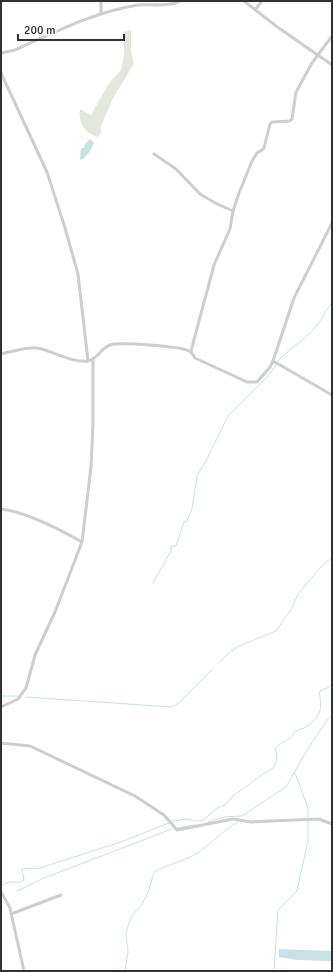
<svg xmlns="http://www.w3.org/2000/svg" width="333" height="972" font-family="Signika,sans-serif">
<style>
.green{fill:#e4e7db}
.water{fill:#c8e1e4}
.lines{fill:none;stroke-linecap:round;stroke-linejoin:round}
.stream{stroke:#c8e1e4;stroke-width:1}
.minor{stroke:#cecece;stroke-width:3}
</style>
<rect width="100%" height="100%" fill="#fff"/>
<path class="green" d="M131,30V51L134,64L113,98L101,126V133L98,137C84,133 78,122 80,109L91,115L109,83L121,70L124,54L123,32Z"/>
<g class="water">
<path d="M90,139L94,142C93,148 86,158 81,160L80,159L81,148H84L85,144Z"/>
<polygon points="279,949 332,951 332,961 297,960 279,957"/>
</g>
<g class="lines">
<g class="stream">
<path d="M278,361C290,348 303,341 314,329C321,321 326,311 332,302"/>
<polyline points="153,583 171,551 171,546 176,546 184,522 187,521 192,509 197,476 207,459 228,416 269,375 276,365"/>
<polyline points="219,663 230,652 237,647 276,631 292,608 298,594 319,569 332,557"/>
<polyline points="1,696 19,696"/>
<polyline points="25,697 172,707 179,703 213,669"/>
<polyline points="295,773 308,808 308,818"/>
<path d="M172,821L186,819L196,821H202L217,808L225,805L233,796L266,772L273,768L276,763L277,755L275,749C280,743 284,742 290,738C293,736 294,733 296,731C299,729 304,729 307,726C320,718 323,708 319,694L320,691L329,687L332,683"/>
<polyline points="208,822 223,817 242,816 286,787 307,750 328,719 332,715"/>
<polyline points="177,828 195,825"/>
<path d="M1,886C4,884 8,882 11,882C17,882 19,884 24,880L22,869L25,868L38,869L49,865L121,842L169,823"/>
<polyline points="17,891 44,878 172,829"/>
<path d="M125,971L128,952L126,934L129,922L132,916L142,904L148,893L154,872C169,864 185,861 199,852C213,842 222,831 238,822"/>
<polyline points="274,971 278,910 297,891 308,841 308,821"/>
</g>
<g class="minor">
<polyline points="244,1 276,26 332,65"/>
<polyline points="255,10 262,1"/>
<polyline points="101,13 101,1"/>
<path d="M1,53L15,50C55,32 94,12 138,5C149,4 171,7 180,1"/>
<polyline points="1,73 47,172 65,228 78,274 88,361"/>
<polyline points="154,154 176,169 200,194 217,204 233,211"/>
<polyline points="191,351 214,265 230,229 233,211 239,193 252,161 257,153 262,150 264,148 270,124 272,122 290,121 292,119 296,92 312,63 332,36"/>
<path d="M1,354C9,352 30,347 37,348C54,351 71,363 88,361C98,359 101,348 110,345C119,342 180,346 189,351C192,352 193,355 195,358L247,382H257L270,367L273,361L332,395"/>
<polyline points="273,361 294,298 332,223"/>
<path d="M1,509C26,512 59,529 82,542"/>
<polyline points="1,707 18,699 26,688 35,655 55,612 82,542 91,467 93,425 93,359"/>
<polyline points="1,743 30,746 135,796 164,815 177,830 233,819 251,822 319,819 332,824"/>
<polyline points="1,892 10,908 24,971"/>
<polyline points="11,914 61,895"/>
</g>
</g>
<rect width="333" height="972" fill="none" stroke="#313131" stroke-width="4"/>
<path d="M18 34v6h106v-6" fill="none" stroke="#313131" stroke-width="2"/>
<text x="24" y="34" font-size="12" fill="#313131" stroke="#ffffff" stroke-width="3" paint-order="stroke">200 m</text>
</svg>
